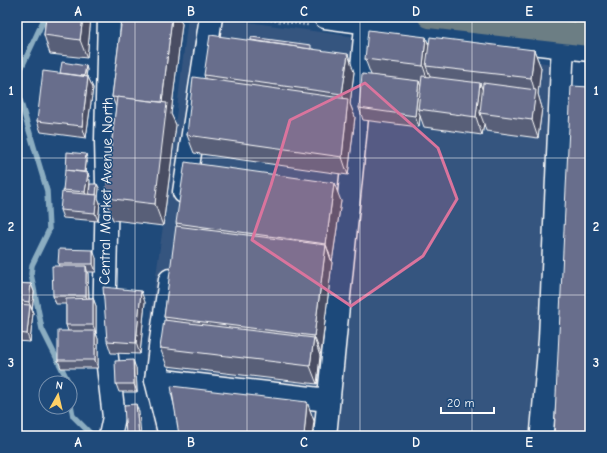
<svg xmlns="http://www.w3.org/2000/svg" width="607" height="453" font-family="'Comic Neue',sans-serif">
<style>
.built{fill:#35557f}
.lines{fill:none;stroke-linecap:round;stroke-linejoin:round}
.stream{stroke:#8badc1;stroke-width:5.5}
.minor-casing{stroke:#fff;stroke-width:25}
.major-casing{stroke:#fff;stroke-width:25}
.path{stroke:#fff;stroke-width:2.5;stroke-dasharray:1 3;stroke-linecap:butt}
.minor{stroke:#1f4a7a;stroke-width:22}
.major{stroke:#6c7e84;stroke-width:22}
.wall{fill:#595f78;stroke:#fff}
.shaded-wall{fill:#484d62;stroke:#fff}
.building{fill:#676e8c;stroke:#fff}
.marked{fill:#da749d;fill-opacity:0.2;stroke:#da749d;stroke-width:3;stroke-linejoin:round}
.grid{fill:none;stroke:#fff;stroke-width:1;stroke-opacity:0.55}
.labels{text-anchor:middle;stroke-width:3;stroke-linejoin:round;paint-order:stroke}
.street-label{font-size:15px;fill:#fff;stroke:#1f4a7a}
.neatline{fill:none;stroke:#fff;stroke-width:1.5}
.grid-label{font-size:13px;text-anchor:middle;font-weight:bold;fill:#fff}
</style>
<rect width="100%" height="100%" fill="#1f4a7a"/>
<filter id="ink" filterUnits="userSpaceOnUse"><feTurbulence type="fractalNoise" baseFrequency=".025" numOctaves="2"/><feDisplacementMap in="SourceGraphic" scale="8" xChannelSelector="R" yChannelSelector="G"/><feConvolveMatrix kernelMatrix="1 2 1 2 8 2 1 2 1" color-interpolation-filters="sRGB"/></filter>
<g filter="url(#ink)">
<polygon class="built" points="188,17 211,17 553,64 533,436 155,436 146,386 145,354 163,226"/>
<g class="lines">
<g class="stream">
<polyline points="45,17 18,75 18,93 47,191 49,230 32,265 31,274 42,329 69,383"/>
<polyline points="70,385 72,394 71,405 73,416 90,433"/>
</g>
<defs>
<g id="minor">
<polyline points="109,17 106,140 107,184 104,333 114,417 110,436"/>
<polyline points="325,17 414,29 590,50"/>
<polyline points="184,192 211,17"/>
<polyline points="156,380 328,400"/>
<polyline points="542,431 550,339 562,64 563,48"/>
<polyline points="170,436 156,380 161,340 170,280"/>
<polyline points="325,436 367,17"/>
</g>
<polyline id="major" points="429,17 590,35"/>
</defs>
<use href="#minor" class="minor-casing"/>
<use href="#major" class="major-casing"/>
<polyline class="path" points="247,17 308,25"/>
<use href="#minor" class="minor"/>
<use href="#major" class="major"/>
</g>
<g class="wall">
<polygon points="46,17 91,17 87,58 50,54 44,35"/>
<polygon points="122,17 179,17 182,24 171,114 176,125 163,226 113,220 105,198 116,107 112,97"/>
<polygon points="429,45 534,50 541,68 538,94 542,108 538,138 486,131 484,124 482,135 424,127 420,116 419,127 363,120 359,108 371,75 365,59"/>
<polygon points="313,49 354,72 350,104 355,117 348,175 194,153 187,135 205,78 204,75"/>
<polygon points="86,66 87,70 86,76 88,77 93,88 86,138 41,132 37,121 60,73"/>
<polygon points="87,158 86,172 88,173 90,181 88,194 97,184 99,188 98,198 100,203 98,221 63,218 60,210 64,192 63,190"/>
<polygon points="341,201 332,262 321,354 319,354 320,356 317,384 167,366 160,348 166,320 164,317 177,226 176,223"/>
<polygon points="96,258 96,272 88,272 88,274 89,298 93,298 96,306 96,333 98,339 98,368 61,368 58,360 68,331 66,325 66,304 56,304 53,296 59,266 58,264"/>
<polygon points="17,283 31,284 34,292 32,310 33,313 30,342 17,341"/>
<polygon points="145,302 140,354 111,353 107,341"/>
<polygon points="136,368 137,392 119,392 116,384"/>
<polygon points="307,402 314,421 312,436 180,436 179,435"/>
</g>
<g class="shaded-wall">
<polygon points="83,17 91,17 91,18 87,58 80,40"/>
<polygon points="172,17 179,17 182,24 171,114 176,125 163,226 155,204 162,103"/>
<polygon points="426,37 432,55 426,66 430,76 429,84 423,66"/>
<polygon points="534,50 541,68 538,94 542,108 538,138 532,120 535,92 531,78"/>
<polygon points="348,54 354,72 350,104 355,117 348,175 342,157 347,108 342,94"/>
<polygon points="86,66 87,70 85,85 84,81"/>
<polygon points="88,77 93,88 86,138 82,126"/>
<polygon points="419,81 423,93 418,109 420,116 419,127 415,116"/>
<polygon points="480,83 487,102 480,113 484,124 482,135 476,117"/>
<polygon points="86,154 87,158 86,176 84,172"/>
<polygon points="88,173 90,181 88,200 85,192"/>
<polygon points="334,183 341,201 332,262 326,244"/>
<polygon points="97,184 99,188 98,198 100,203 98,221 95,213"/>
<polygon points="326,245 332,263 321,354 314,336"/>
<polygon points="93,250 96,258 96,272 93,264"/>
<polygon points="86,266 88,274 89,304 86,296"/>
<polygon points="31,284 34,292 32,310 29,302"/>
<polygon points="141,291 145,302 140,354 136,343"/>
<polygon points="93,298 96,306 96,333 93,325"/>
<polygon points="30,305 33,313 30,342 27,334"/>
<polygon points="95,331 98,339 98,368 95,360"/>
<polygon points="314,338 320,356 317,384 310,366"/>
<polygon points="133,360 136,368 137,392 134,384"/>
<polygon points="307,402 314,421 312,436 304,436"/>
<polygon points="136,404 139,412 141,436 139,436"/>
</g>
<g class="building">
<polygon points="46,17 83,17 80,40 44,35"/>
<polygon points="122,17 172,17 162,102 112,97"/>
<polygon points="368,30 426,37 423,66 365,59"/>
<polygon points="210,35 348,54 342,94 204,75"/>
<polygon points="251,37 311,45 311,49 251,40"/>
<polygon points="430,37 534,50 531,78 426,66"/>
<polygon points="62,62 86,66 84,76 60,73"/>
<polygon points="43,71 88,77 82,126 37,121"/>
<polygon points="362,74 419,81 415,116 359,108"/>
<polygon points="422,76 480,83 476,117 418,109"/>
<polygon points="193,77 348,99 342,157 187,135"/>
<polygon points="483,83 536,90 532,120 480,113"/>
<polygon points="571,86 590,87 590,436 554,436"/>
<polygon points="117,97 167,103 155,204 105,198"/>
<polygon points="67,152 86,154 84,172 66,170"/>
<polygon points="185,162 334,183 326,244 176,223"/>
<polygon points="65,170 88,173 85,192 63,190"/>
<polygon points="90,184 97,184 96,195 89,194"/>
<polygon points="62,192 97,195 95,213 60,210"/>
<polygon points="176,226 326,245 314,336 164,317"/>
<polygon points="59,249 93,250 93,264 58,264"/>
<polygon points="52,266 86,266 86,296 53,296"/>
<polygon points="17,283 31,284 29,302 17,300"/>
<polygon points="103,287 141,291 136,343 107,341"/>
<polygon points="93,298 93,325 66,325 66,299"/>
<polygon points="17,304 30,305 27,334 17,333"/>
<polygon points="164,320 314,338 310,366 160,348"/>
<rect x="58" y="331" width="37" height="29"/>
<polygon points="133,360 134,384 116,384 115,361"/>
<polygon points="171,386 307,402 304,436 193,436 179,435"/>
<polygon points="136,404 139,436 126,436 124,405"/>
</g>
</g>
<path class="marked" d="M365,83L438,148L457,199L423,256L351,306L252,240L271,185L290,120Z"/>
<path class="grid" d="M135,17V436M247,17V436M360,17V436M472,17V436M17,158H590M17,295H590"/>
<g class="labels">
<g class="street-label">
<text transform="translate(106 191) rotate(-89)" y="5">Central Market Avenue North</text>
</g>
</g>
<rect width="607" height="453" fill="none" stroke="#1f4a7a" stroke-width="44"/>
<g transform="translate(58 395) rotate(8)"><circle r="19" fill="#1f4a7a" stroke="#7992af"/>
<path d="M0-3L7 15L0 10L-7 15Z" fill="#ffd166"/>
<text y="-6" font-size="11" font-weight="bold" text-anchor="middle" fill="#ffffff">N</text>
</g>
<path d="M441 407v6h53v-6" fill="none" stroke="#ffffff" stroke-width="2"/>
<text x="447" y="407" font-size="12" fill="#ffffff" stroke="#1f4a7a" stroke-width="3" paint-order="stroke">20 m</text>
<rect x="22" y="22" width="563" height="409" class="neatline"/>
<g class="grid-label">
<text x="78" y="16">A</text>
<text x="191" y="16">B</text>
<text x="304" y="16">C</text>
<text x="416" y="16">D</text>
<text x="529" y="16">E</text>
<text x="11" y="95">1</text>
<text x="596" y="95">1</text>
<text x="11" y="231">2</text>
<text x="596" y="231">2</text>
<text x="11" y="367">3</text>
<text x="596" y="367">3</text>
<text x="78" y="447">A</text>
<text x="191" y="447">B</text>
<text x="304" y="447">C</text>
<text x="416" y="447">D</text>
<text x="529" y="447">E</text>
</g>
</svg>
